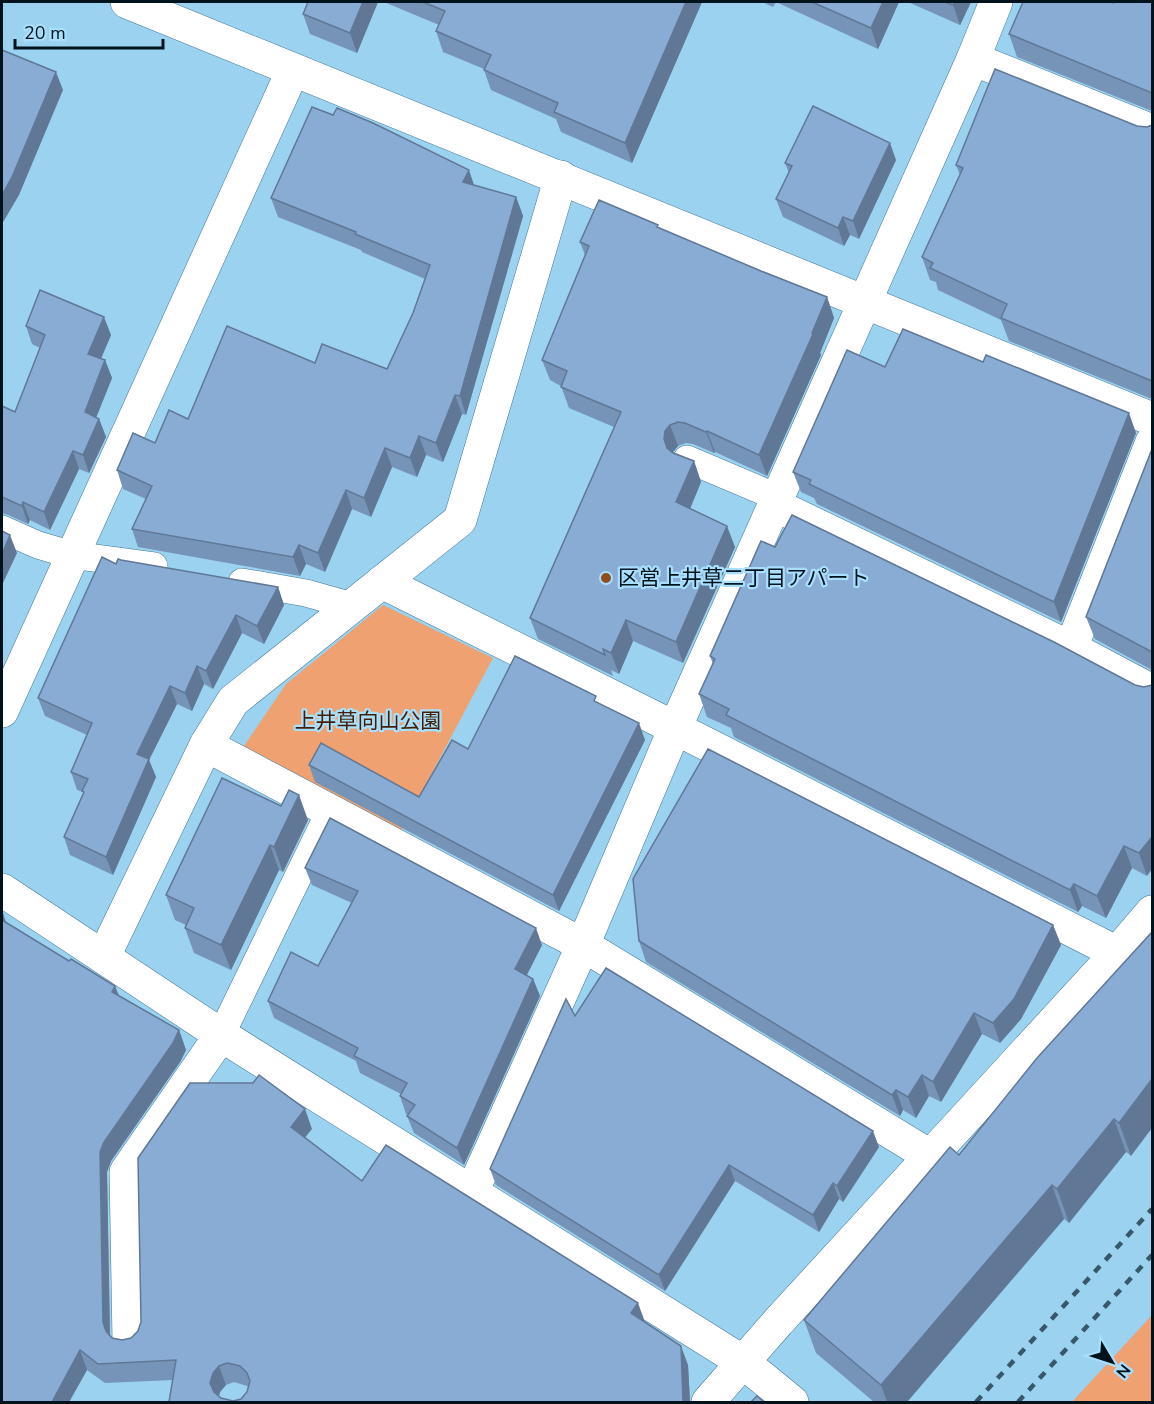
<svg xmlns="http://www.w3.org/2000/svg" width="1154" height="1404" font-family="'Nunito Sans','Noto Sans JP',sans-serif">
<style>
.green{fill:#efa171}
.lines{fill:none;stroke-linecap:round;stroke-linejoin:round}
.service-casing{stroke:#437893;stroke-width:28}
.minor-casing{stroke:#437893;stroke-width:34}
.service{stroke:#fff;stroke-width:27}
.minor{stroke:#fff;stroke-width:33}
.rail{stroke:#385869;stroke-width:4.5;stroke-dasharray:8 8;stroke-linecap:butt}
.wall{fill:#7694b7;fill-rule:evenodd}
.shaded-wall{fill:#607895}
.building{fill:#89acd5;stroke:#607895;stroke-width:1.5;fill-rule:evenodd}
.poi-dot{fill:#904d1e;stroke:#a7dffd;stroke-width:2}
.labels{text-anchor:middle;stroke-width:4.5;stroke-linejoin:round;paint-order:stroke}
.poi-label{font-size:21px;fill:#00121c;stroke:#a7dffd;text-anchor:start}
.park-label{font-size:21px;fill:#441d02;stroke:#a7dffd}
</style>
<rect width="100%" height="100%" fill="#9ad2ef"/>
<g class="green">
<polygon points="383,605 493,658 401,831 244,746 286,684"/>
<polygon points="1152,1315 1152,1402 1072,1402"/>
</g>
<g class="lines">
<defs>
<g id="service">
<polyline points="687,459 779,498"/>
<polyline points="2,529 38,545 72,555 154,566"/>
<polyline points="242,582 306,593 352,606"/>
<polyline points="221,1035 330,811"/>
</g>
<g id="minor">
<polyline points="127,2 1152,419"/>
<polyline points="973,59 1152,131"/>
<polyline points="775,505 1071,648 1152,691"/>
<polyline points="382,582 675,728 1117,953"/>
<polyline points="1071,648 1152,442"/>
<polyline points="2,711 293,70"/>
<polyline points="206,745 583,945 930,1156"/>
<polyline points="2,890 221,1035 743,1362 792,1402"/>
<polyline points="104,956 206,745 233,701 460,520 561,177"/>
<polyline points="472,1192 583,945 675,728 973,59 996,2"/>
<polyline points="129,1341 126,1172 221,1035"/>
<polyline points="708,1402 778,1322 1117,953 1152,912"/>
</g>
</defs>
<use href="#service" class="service-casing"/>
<use href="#minor" class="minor-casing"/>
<use href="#service" class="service"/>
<use href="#minor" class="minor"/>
<g class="rail">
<polyline points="976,1402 1152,1209"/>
<polyline points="1018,1402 1152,1255"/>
</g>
</g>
<g class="wall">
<polygon points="308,2 378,2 357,53 310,34 303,14"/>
<polygon points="384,2 702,2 632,163 561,132 556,119 491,90 484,70 484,69 443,52 436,31 439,25"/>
<polygon points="762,2 899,2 878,49 776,2 773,7"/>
<polygon points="908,2 971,2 960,25"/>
<polygon points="1152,2 1152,111 1017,57 1009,34 1113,3"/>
<polygon points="1152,125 1152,399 1009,341 1001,320 938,290 936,282 930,280 922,257 960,175 956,165 1137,126 1147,127"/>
<polygon points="896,160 859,239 850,235 844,246 783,217 776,199 789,173 785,163"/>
<polygon points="474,185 516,197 523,216 466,415 462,414 443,462 426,455 417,477 392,467 371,517 352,509 325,572 306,564 300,576 138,547 132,529 146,499 123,489 117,470 188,419 315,363 387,369 413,313 425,279 362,252 361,250 278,217 271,198"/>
<polygon points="659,228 761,271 827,297 834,318 820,353 821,355 767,476 715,452 714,453 693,444 686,443 678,446 673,452 694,461 701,482 690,509 735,547 683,663 633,641 619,674 611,670 613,676 538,639 530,618 614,427 569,408 561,386 550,380 542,360 585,255 580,242"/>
<polygon points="26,326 111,335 101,359 105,360 112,378 96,418 99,419 106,437 89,473 79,469 50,530 30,520 28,524 8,515 2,513 2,406 15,412 40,348 32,344"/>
<polygon points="885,367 1136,433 1061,622 817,504 814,498 801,492 793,472"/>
<polygon points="1152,449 1152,670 1095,639 1086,617"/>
<polygon points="775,547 1135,685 1147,876 1132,868 1106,918 1082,906 1078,912 734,737 731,728 707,717 699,694 713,664 710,656"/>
<polygon points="116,564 278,587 284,605 264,644 242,633 213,689 204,684 192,711 177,704 149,760 156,777 113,875 70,855 64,837 83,794 83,792 77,790 71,772 87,735 45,716 38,698"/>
<polygon points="598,703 645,740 559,911 315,782 309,765 419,797 468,749"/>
<polygon points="308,820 283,872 279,870 231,970 194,953 185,928 186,925 175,920 166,895"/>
<polygon points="305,868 542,945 527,975 533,979 540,996 464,1165 414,1133 407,1116 408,1115 406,1114 400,1096 401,1094 360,1073 356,1061 274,1018 268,1001 318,966 352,903 312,885"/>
<path d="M2,910L6,923L69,961L115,986L119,995L179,1030L186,1050L180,1062L111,1161L107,1172L110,1335L112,1338L122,1340L131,1338L138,1331L312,1129L305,1137L362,1181L644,1322L688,1365L690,1402H169L173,1380L105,1383L87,1370L69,1402H2ZM234,1382L247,1386L248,1387L247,1392L241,1399L233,1401L221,1398L219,1397L220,1392L226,1385Z"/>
<polygon points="1053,925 1061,945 1021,1019 1000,1043 982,1034 941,1102 929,1096 916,1118 903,1110 900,1116 646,962 639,941"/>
<polygon points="1152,932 1131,1156 1126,1152 1069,1223 1064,1219 907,1402 874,1402 816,1353 804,1320 959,1155"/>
<polygon points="575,1016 879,1147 843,1202 839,1199 819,1232 735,1181 665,1291 496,1185 490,1169"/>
</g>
<g class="shaded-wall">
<polygon points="363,2 378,2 357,53 350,33"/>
<polygon points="686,2 702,2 632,163 625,143"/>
<polygon points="883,2 899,2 878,49 871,28"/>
<polygon points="954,2 971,2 960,25 953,5"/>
<polygon points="56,72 63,90 19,195 2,224 2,195"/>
<polygon points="890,143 896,160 859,239 853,221"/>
<polygon points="469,170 475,188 463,182"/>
<polygon points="516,197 523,216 466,415 460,396"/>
<polygon points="843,217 850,235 844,246 838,228"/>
<polygon points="827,297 834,318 820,353 821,355 767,476 759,455 812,333"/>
<polygon points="104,317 111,335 95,372 88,354"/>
<polygon points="105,360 112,378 91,430 85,412"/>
<polygon points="455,395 462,414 443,462 436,443"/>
<polygon points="1129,413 1136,433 1061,622 1054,602"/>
<polygon points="99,419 106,437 89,473 83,455"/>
<polygon points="670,425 678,446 673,452 671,460 664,439 665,431"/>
<polygon points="707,431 715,452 714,453 706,432"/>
<polygon points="419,436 426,455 417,477 410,458"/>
<polygon points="385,448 392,467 371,517 364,498"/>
<polygon points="73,451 79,469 50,530 44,512"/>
<polygon points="694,461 701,482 684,523 676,502"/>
<polygon points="346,490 352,509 325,572 318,553"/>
<polygon points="23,502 30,520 28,524 22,506"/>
<polygon points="727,526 735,547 683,663 676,642"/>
<polygon points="10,535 17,553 2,585 2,554"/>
<polygon points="299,545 306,564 300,576 293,557"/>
<polygon points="278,587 284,605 264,644 257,626"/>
<polygon points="236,615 242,633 213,689 206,671"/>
<polygon points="626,620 633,641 619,674 611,653"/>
<polygon points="197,666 204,684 192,711 185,693"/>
<polygon points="170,686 177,704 149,760 156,777 113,875 106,857 137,754"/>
<polygon points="639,723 645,740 559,911 553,895"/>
<polygon points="299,795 308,820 283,872 274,847"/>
<polygon points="1152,837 1152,869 1147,876 1139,853"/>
<polygon points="270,845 279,870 231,970 221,945"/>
<polygon points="1124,846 1132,868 1106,918 1097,896"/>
<polygon points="1074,884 1082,906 1078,912 1070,890"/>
<polygon points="2,910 7,926 2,934"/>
<polygon points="1053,925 1061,945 1021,1019 1000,1043 993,1023"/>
<polygon points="536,928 542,945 521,986 515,969"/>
<polygon points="533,979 540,996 464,1165 457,1148"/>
<polygon points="115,986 122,1006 112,992"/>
<polygon points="974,1013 982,1034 941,1102 933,1082"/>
<polygon points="179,1030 186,1050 180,1062 111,1161 107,1172 110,1341 103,1322 100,1152 104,1142"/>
<polygon points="922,1075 929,1096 916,1118 908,1097"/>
<polygon points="1152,1079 1152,1128 1131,1156 1119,1123"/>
<polygon points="896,1090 903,1110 900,1116 892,1095"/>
<polygon points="305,1109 312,1129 298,1146 291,1127"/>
<polygon points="1114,1119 1126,1152 1069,1223 1057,1189"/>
<polygon points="873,1131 879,1147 843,1202 837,1186"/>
<polygon points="729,1165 735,1181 665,1291 659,1275"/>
<polygon points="833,1183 839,1199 819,1232 813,1215"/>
<polygon points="1052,1185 1064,1219 907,1402 887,1402 881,1385"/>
<polygon points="638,1303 645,1322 631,1313"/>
<polygon points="681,1346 688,1365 690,1402 683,1402"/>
<polygon points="80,1350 87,1370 69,1402 52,1402"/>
<polygon points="219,1366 226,1385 220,1392 217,1402 210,1383 213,1373"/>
</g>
<g class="building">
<polygon points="308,2 363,2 350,33 303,14"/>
<polygon points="423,2 686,2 625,143 554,112 558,103 484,70 491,55 436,31 445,11"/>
<polygon points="812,2 883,2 871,28"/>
<polygon points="945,2 954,2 953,5"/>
<polygon points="1023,2 1110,2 1113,3 1114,2 1152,2 1152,93 1009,34"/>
<polygon points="2,50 56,72 12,177 2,195"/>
<polygon points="995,69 1137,126 1147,127 1152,125 1152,381 1001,318 1007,304 930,268 933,263 922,257 963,168 956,165"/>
<polygon points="813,106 890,143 853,221 843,217 838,228 776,199 792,166 785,163"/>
<polygon points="312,107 333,115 337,108 373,123 469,170 463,182 516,197 460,396 455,395 436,443 419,436 410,458 385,448 364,498 346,490 318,553 299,545 293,557 132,529 152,486 117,470 133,433 155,443 169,410 188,419 227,326 315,363 322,344 387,369 413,313 430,265 355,234 356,232 271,198"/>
<polygon points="599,200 658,225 657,227 761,271 827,297 812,333 813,334 759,455 707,431 706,432 685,423 678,422 670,425 665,431 664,439 667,448 673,453 694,461 676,502 727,526 676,642 626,620 611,653 603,649 605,655 530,618 621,412 561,387 567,371 542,360 589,246 580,242"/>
<polygon points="40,290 104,317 88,354 105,360 85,412 99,419 83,455 73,451 44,512 23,502 22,506 2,497 2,406 15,412 45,335 26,326"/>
<polygon points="903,329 983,362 986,355 1129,413 1054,602 809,484 811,480 793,472 847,350 885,367"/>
<polygon points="1152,449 1152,652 1086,617"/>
<polygon points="792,515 1054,642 1135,685 1144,687 1152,685 1152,837 1139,853 1124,846 1097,896 1074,884 1070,890 726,715 729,709 699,694 715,659 710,656 761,541 775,547"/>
<polygon points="2,531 10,535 2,554"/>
<polygon points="102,557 116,564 118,559 121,560 278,587 257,626 236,615 206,671 197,666 185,693 170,686 137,754 149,759 106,857 64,837 84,792 82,791 88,779 71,772 92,723 38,698"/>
<polygon points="515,656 596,696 594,701 639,723 553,895 309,765 321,743 419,797 452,740 468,749"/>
<polygon points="708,749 1053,925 1014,999 993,1023 974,1013 933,1082 922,1075 908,1097 896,1090 892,1095 639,941 633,879"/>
<polygon points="222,778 281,806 289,790 299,795 274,847 270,845 221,945 185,928 194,908 166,895"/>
<polygon points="330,818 536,928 515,969 533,979 457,1148 407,1116 415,1105 400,1096 407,1083 354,1056 358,1048 268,1001 291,952 318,966 358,891 305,868"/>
<path d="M2,920L69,961L71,959L115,986L112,992L179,1030L173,1043L104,1142L100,1152L103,1322L106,1331L112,1338L122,1340L131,1338L138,1331L141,1322L138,1158L190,1083H253L259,1075L305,1109L291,1127L362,1181L386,1145L638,1303L631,1313L681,1346L683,1402H169L176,1360L98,1364L80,1350L52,1402H2ZM227,1363L240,1366L247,1373L250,1381L247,1392L241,1399L233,1401L221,1398L214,1392L210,1383L213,1373L219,1366Z"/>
<polygon points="1152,932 1152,1079 1119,1123 1114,1119 1057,1189 1052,1185 881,1385 804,1320 950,1147 959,1155 1037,1058"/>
<polygon points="606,968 873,1131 837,1186 833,1183 813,1215 729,1165 659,1275 490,1169 566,999 575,1016"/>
<polygon points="757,1396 764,1402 751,1402"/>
</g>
<circle class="poi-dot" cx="606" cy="578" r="6"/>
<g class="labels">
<g class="poi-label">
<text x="618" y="585">区営上井草二丁目アパート</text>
</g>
<g class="park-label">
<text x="368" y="728">上井草向山公園</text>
</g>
</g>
<rect width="1154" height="1404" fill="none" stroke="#00121c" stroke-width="6"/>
<g transform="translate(1112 1362) rotate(129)" stroke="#a7dffd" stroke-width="4.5" paint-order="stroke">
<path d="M0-4.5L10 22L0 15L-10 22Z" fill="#00121c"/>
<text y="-9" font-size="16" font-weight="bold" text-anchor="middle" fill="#00121c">N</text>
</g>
<path d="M15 39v9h148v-9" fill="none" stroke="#00121c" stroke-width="3"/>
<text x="24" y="39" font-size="18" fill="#00121c" stroke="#a7dffd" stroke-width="4.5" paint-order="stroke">20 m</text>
</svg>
